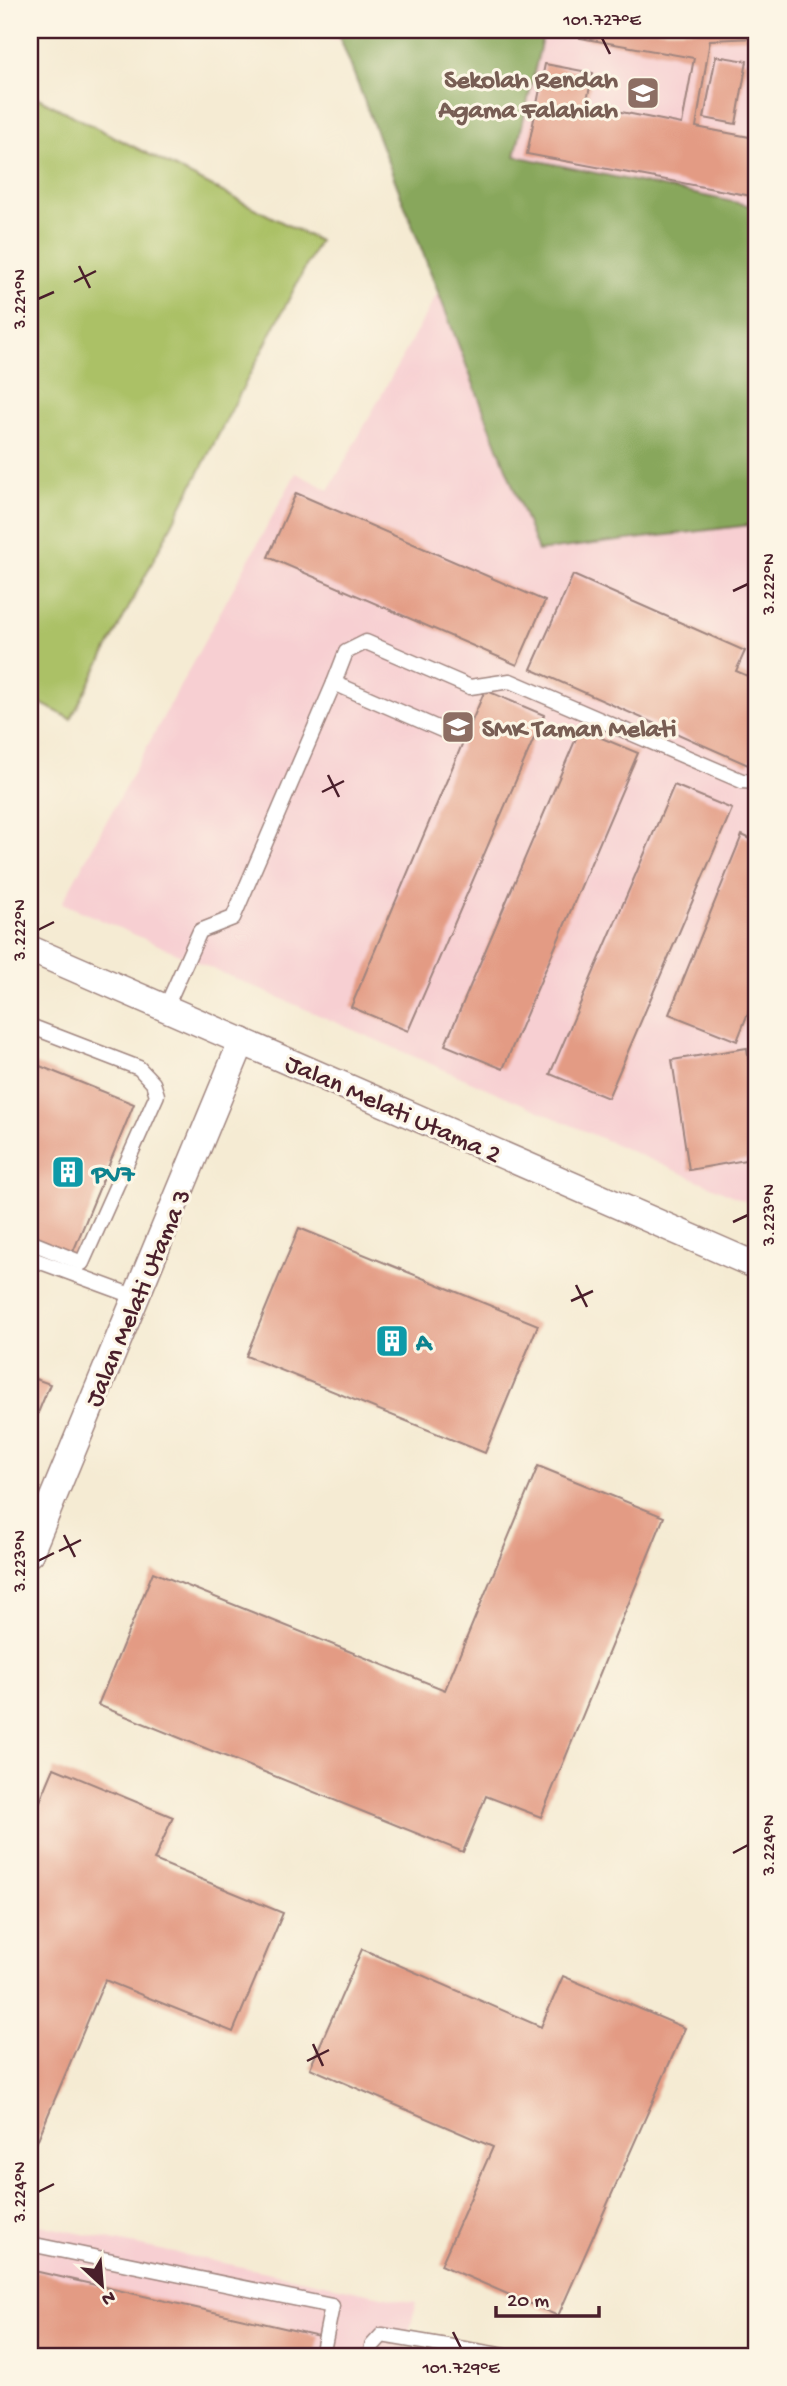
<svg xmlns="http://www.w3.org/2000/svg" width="787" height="2386" font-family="'Gochi Hand',sans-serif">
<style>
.built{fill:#f7cfd2}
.green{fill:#abc166;stroke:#7a7048;stroke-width:2}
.forest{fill:#88a75b;stroke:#696343;stroke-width:2}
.building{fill:#e39b84}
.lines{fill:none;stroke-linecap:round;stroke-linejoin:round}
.service-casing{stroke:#a0857f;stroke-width:17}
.minor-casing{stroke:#a0857f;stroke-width:29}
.service{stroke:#fff;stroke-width:14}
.minor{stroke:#fff;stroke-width:26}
.ticks{fill:none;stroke:#4a1f2b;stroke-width:2.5}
.labels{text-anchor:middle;stroke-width:6;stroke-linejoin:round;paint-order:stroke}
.education-label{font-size:26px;font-weight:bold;fill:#785e54;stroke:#fcf5e5;text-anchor:end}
.street-label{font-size:26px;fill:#4a1f2b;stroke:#fcf5e5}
.culture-label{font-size:26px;font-weight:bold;fill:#0d838f;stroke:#fcf5e5;text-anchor:start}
.neatline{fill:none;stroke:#4a1f2b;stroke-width:2.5}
.ticks-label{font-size:18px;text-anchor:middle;fill:#4a1f2b}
</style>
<rect width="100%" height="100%" fill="#fcf5e5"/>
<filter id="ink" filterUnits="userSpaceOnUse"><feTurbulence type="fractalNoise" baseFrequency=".0143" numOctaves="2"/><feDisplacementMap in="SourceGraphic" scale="14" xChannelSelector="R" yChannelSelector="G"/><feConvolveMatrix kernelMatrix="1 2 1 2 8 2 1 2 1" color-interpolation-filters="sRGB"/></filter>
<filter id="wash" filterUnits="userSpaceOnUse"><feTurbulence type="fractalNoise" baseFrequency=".00686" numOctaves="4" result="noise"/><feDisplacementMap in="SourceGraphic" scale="28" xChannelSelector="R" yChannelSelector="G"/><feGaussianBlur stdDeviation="1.57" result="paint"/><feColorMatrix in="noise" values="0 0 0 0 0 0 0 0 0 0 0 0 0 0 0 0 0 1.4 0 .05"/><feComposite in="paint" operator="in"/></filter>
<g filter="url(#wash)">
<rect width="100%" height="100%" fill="#f5ebd3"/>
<g class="built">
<polygon points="305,30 337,30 341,40 313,38"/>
<polygon points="544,30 757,30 757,207 515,156"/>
<polygon points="438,292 538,551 757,524 757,1193 752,1204 62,903 296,473 329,490"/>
<polygon points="30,2223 416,2303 404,2356 30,2356"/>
</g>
<polygon class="green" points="30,94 319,241 71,719 30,698"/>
<polygon class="forest" points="337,30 544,30 515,156 757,207 757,524 538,551"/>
<g id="blocks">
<g class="building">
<polygon points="581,30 757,30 757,38 710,40 696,127 755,138 757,132 757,197 527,154 545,64 593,73 586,105 682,124 694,58 580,38"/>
<polygon points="716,56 747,61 736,124 704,118"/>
<polygon points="296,493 545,601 517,665 268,557"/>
<polygon points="573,575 745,651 736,671 757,680 757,745 748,765 531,669"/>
<polygon points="485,690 544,715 408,1031 351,1007"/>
<polygon points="580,729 638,753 503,1069 445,1045"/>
<polygon points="674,785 732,809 608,1098 550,1074"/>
<polygon points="742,835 757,842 757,990 737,1041 669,1014"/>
<polygon points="747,1048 757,1115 757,1158 689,1170 672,1060"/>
<polygon points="30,1062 134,1104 71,1257 30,1240"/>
<polygon points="299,1228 538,1325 485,1453 246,1356"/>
<polygon points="30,1377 50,1384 30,1432"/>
<polygon points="538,1466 664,1517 541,1817 486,1796 463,1852 98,1705 153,1572 445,1690"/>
<polygon points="54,1768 173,1817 154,1860 283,1913 233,2032 105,1980 30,2158 30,1825"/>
<polygon points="362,1949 541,2027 563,1976 685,2028 558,2316 441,2265 493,2147 310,2068"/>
<polygon points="30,2270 319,2336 314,2356 30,2356"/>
</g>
</g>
</g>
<g filter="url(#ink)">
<use href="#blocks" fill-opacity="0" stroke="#a0857f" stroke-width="2"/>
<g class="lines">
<defs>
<g id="service">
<polyline points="334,683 346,652 366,642 470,687 510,681 742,781 757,782"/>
<polyline points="166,1007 200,931 233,918 334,683 442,730"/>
<polyline points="30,1026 139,1068 153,1083 157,1095 82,1263 30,1242"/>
<polyline points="30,1258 136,1297"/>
<polyline points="30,2244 332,2306 322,2356"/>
<polyline points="370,2356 372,2346 382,2335 505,2356"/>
</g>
<g id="minor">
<polyline points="30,949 757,1266"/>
<polyline points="30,1553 242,1041"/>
</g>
</defs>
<use href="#service" class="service-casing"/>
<use href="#minor" class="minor-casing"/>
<use href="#service" class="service"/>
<use href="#minor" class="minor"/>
</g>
</g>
<path class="ticks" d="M602,38L610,54M79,266L90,288M74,282L96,271M38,299L54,292M733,591L748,584M328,775L339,797M322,792L344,781M38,930L54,922M733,1222L748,1215M576,1285L587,1307M571,1301L593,1291M64,1535L75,1557M59,1551L81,1540M38,1561L54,1553M733,1853L748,1845M313,2044L323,2066M307,2061L329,2050M38,2192L54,2184M453,2332L461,2348"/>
<defs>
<symbol id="school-square" viewBox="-11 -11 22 22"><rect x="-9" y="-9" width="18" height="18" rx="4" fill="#8d6e63" stroke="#fcf5e5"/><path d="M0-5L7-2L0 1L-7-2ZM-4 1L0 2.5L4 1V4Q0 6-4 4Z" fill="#fff"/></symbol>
<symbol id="building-square" viewBox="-11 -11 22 22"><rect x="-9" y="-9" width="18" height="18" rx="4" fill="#0f9aa8" stroke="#fcf5e5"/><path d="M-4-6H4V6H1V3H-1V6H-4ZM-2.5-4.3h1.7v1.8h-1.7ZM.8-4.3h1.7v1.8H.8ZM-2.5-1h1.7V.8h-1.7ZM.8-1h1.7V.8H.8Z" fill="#fff"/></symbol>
</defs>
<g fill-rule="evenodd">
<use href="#school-square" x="624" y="74" width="38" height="38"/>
<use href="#school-square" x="439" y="708" width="38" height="38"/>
<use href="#building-square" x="49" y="1153" width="38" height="38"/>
<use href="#building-square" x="373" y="1322" width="38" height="38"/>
</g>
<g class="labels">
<g class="education-label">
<text x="618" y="87">Sekolah Rendah<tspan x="618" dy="30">Agama Falahiah</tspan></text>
<text x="482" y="736" text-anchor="start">SMK Taman Melati</text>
</g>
<g class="street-label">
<text transform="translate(394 1107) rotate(24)" y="9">Jalan Melati Utama 2</text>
<text transform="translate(136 1297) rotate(-67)" y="9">Jalan Melati Utama 3</text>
</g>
<g class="culture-label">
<text x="92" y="1181">PV7</text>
<text x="416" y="1350">A</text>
</g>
</g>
<rect width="787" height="2386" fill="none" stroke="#fcf5e5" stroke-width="77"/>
<g transform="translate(102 2285) rotate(154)" stroke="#fcf5e5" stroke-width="5" paint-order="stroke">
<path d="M0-5L12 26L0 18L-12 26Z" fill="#4a1f2b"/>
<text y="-10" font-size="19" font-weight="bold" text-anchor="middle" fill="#4a1f2b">N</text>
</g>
<path d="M496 2306v10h103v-10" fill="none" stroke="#4a1f2b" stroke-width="3.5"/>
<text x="507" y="2306" font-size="21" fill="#4a1f2b" stroke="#fcf5e5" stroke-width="5" paint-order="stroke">20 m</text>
<rect x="38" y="38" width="710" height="2310" class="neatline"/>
<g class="ticks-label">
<text x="602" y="25">101.727°E</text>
<text transform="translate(19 299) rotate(-90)" y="6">3.221°N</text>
<text transform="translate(768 584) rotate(-90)" y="6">3.222°N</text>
<text transform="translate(19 930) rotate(-90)" y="6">3.222°N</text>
<text transform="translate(768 1215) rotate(-90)" y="6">3.223°N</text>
<text transform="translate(19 1561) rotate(-90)" y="6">3.223°N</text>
<text transform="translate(768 1845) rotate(-90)" y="6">3.224°N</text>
<text transform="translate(19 2192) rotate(-90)" y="6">3.224°N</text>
<text x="461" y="2373">101.729°E</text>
</g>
</svg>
